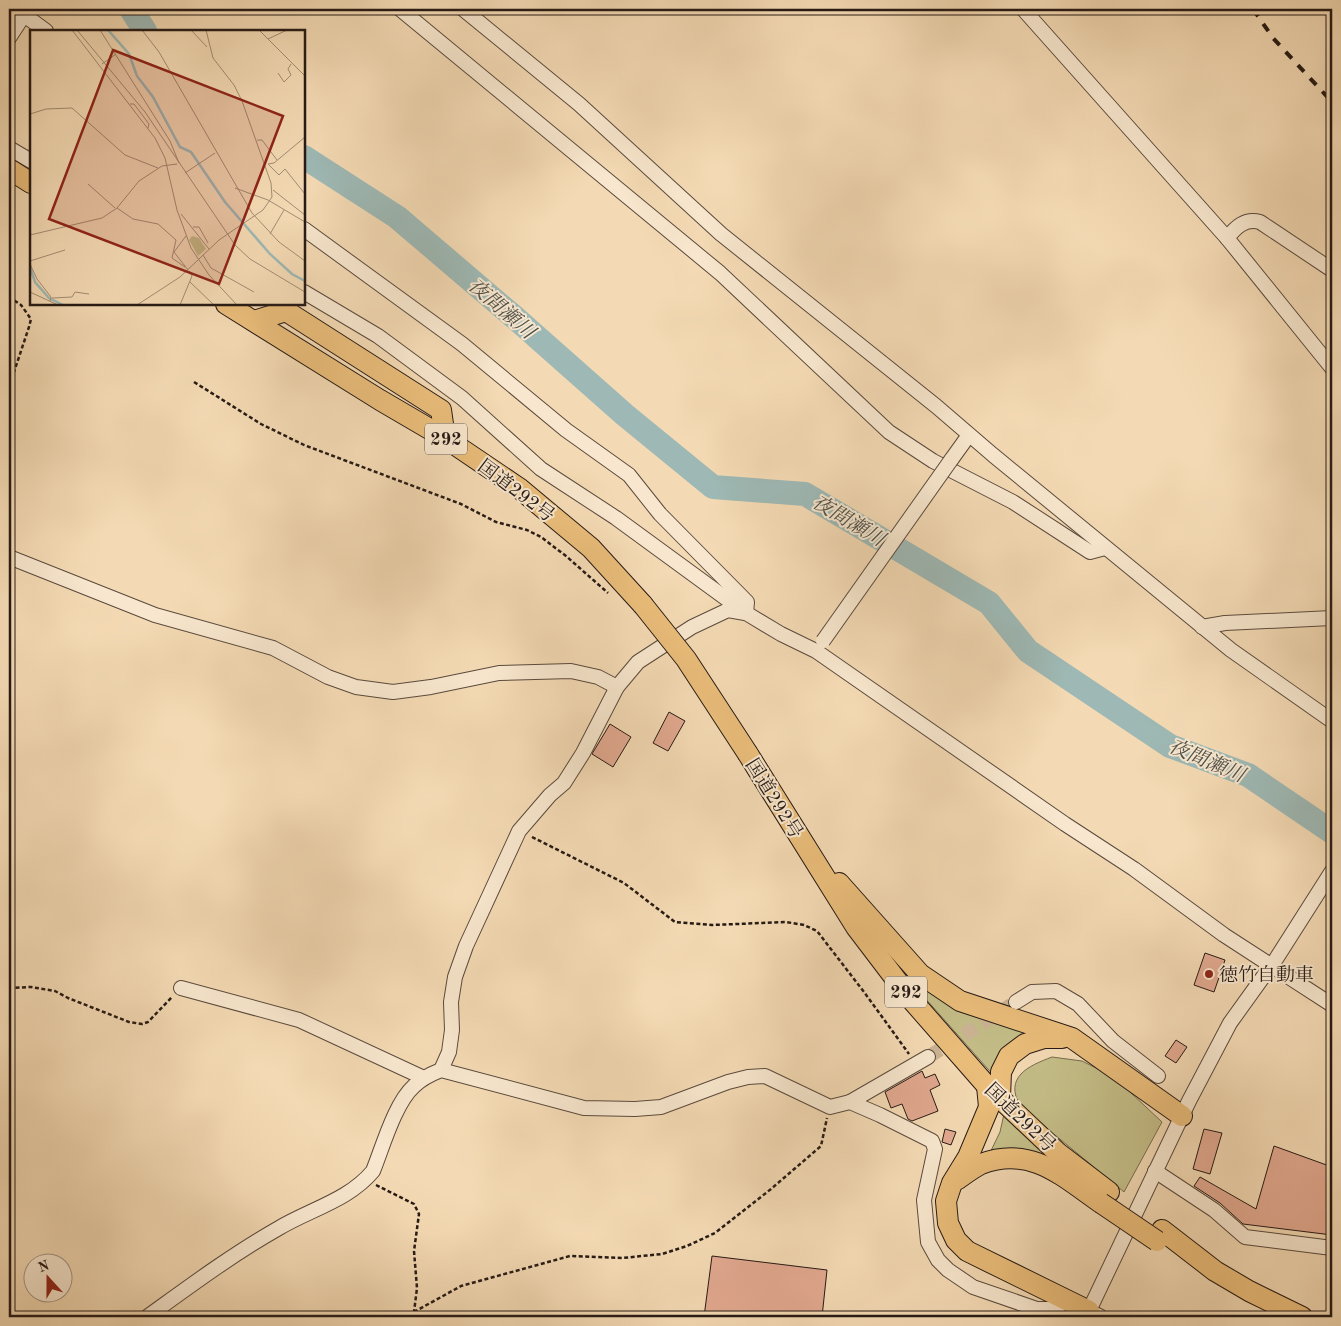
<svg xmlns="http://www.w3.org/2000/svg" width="1341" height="1326" font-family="'Old Standard TT','Noto Serif JP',serif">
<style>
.green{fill:#c4bd87;stroke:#756c4e}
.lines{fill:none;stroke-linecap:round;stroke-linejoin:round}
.river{stroke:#9eb9b5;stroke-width:24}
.building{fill:#e2a990;stroke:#261a15}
.minor-tunnel{stroke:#cbb494;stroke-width:14;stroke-dasharray:14 7;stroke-linecap:butt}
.minor-casing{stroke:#5a4a3d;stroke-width:16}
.highway-casing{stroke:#261a15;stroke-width:22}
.path{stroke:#261a15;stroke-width:2.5;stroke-dasharray:4 2.5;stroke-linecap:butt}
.minor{stroke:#f8e7ce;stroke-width:14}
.highway{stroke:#eabd7a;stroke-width:20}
.rail{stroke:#261a15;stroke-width:4;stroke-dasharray:9 9;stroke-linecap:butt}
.minor-bridge-casing{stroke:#5a4a3d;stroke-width:16;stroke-linecap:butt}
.highway-bridge-casing{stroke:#261a15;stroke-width:22;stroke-linecap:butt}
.minor-bridge{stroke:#f8e7ce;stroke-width:14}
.highway-bridge{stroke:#eabd7a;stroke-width:20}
.poi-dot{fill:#8f2418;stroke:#f8e7ce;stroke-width:2}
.labels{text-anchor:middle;stroke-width:4;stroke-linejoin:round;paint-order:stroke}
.shield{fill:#f8e7ce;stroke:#65584c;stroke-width:1}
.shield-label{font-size:18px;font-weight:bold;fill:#261a15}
.street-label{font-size:19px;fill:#261a15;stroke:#f8e7ce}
.poi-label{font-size:19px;fill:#261a15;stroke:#f8e7ce;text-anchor:start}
.water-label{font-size:20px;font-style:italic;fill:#50524d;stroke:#f8e7ce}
.inset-river{fill:none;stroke:#9eb9b5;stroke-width:2.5}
.inset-road{fill:none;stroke:#a28d74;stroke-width:1}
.view{fill:#8f2418;fill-opacity:0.15;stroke:#8f2418;stroke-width:2.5}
.inset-edge{fill:none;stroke:#261a15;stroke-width:2.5}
</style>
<rect width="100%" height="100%" fill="#f4dab4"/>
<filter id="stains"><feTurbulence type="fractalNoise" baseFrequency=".004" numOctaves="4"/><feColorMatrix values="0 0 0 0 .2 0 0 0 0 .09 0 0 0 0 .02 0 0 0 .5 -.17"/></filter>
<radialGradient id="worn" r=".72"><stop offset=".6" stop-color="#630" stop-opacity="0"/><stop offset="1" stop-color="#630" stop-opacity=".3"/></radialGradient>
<g class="green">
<polygon points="908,966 1040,1032 995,1077 901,971"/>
<path d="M1052,1057L1082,1061L1114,1077L1162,1122L1124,1192L1020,1106C1004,1077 1028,1066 1052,1057Z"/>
<polygon points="1004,1114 1056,1162 986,1161 1000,1132"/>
</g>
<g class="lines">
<g class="river">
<polyline points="131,9 145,31"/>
<polyline points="304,157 397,217 513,316 625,415 713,487 805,494 989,603 1028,651 1170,746 1248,775 1332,832"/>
</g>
</g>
<g class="building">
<polygon points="669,712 685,721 668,751 653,743"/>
<polygon points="610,724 631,737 613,767 592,754"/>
<polygon points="1205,953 1225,960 1214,992 1194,985"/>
<polygon points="1176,1040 1187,1047 1176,1063 1165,1056"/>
<polygon points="922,1071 925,1078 935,1074 940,1085 930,1090 938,1111 912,1121 908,1119 902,1104 891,1108 885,1092"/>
<polygon points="945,1129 956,1132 951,1145 942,1142"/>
<polygon points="1204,1129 1222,1133 1210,1174 1193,1169"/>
<polygon points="1274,1146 1332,1167 1332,1235 1243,1224 1220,1203 1194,1186 1200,1177 1256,1209"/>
<polygon points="712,1256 827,1270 822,1317 704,1317"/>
</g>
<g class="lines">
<polyline class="minor-tunnel" points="928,1057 1016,1002"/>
<defs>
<g id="minor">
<polyline points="16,9 46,31"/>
<polyline points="400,9 720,273 889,432 933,461 1013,502 1090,552 1105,548"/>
<polyline points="463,9 579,104 721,234 936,406 993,455 1231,650 1332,721"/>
<polyline points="1023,9 1227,238 1332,368"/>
<polyline points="9,38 24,15"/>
<polyline points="9,148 31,161"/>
<polyline points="304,229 462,344 566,430 629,475 660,514 747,602 746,613"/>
<path d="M1227,238C1236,227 1245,218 1260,222L1332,270"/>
<polyline points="304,292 378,336 462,398 541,469 616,518 746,613 781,634 816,651 1065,824 1134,869 1224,935 1332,1005"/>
<polyline points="951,460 969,435"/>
<polyline points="9,557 155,615 273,648 328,677 356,687 393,692 431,687 499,673 571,671 598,677 617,687"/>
<polyline points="1202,627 1225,623 1332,618"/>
<polyline points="181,988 299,1020 424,1078"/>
<polyline points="1016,1002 1032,992 1056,991 1078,1004 1113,1041 1158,1076"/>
<polyline points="441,1070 449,1052 452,1030 451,1002 455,977 466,946 519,831 550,795 564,783 583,753 617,687 638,662 692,627 728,610 745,613"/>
<polyline points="850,1102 928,1057"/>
<polyline points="1155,1171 1214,1210 1245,1237 1332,1248"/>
<polyline points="1089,1311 1101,1317"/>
<path d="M147,1317C190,1286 233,1254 279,1228C311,1209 349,1200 373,1171C383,1146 395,1103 414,1086C422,1078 431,1074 441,1070L584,1108L635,1109L661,1107L728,1082L748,1077L765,1076L830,1107L850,1102L880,1115L932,1141L935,1149L924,1200L928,1242L938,1260L948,1270L973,1287L1037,1309H1050L1069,1301"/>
<polyline points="1086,1317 1189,1101 1230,1023 1276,959 1332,871"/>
</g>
<g id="highway">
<polyline points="9,169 31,183"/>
<polyline points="226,304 380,400 445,438 519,488 591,548 643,605"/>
<polyline points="254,321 286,311 441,410 445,438"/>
<polyline points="748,754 856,927 910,998 987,1086 1058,1153 1109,1192"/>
<polyline points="839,883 920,974 960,1001 1072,1038 1182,1116"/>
<polyline points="987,1086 989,1107 968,1157 952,1183 946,1201 948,1223 956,1240 967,1251 1089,1311"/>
<polyline points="1000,1097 1001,1072 1009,1056 1025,1044 1044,1038 1062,1038"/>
<path d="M958,1179C965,1174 973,1168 981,1164C1031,1145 1062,1176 1101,1203"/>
<polyline points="1162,1230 1215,1271 1249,1291 1302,1317"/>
</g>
</defs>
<use href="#minor" class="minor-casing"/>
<use href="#highway" class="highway-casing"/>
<g class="path">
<polyline points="9,297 21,305 31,319 29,327 9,387"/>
<polyline points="194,382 261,424 304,445 461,504 496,522 527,530 541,537 566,556 608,593"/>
<polyline points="532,837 624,883 675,922 712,925 786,922 804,925 817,931 864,992 909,1054"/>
<polyline points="9,988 31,987 55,991 68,998 129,1022 142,1024 148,1022 172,997"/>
<polyline points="376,1185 414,1204 419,1214 414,1251 417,1288 414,1312 409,1317"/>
<polyline points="414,1312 461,1286 570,1256 622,1258 662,1254 687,1246 715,1233 771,1189 821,1146 827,1118"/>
</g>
<use href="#minor" class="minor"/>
<use href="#highway" class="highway"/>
<polyline class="rail" points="1253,9 1273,38 1332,102"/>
<defs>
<polyline id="minor-bridge" points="823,641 951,460"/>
<g id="highway-bridge">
<polyline points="643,605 686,659 748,754"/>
<polyline points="1101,1203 1157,1241"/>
</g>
</defs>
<use href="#minor-bridge" class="minor-bridge-casing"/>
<use href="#highway-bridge" class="highway-bridge-casing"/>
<use href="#minor-bridge" class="minor-bridge"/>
<use href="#highway-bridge" class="highway-bridge"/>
</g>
<circle class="poi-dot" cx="1209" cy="974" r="5"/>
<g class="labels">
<g class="shield">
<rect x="425" y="423.5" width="42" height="31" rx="4"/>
<rect x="885" y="976.5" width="42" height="31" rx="4"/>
</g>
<g class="shield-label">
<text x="446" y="445">292</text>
<text x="906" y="998">292</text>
</g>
<g class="street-label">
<text transform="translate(517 490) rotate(37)" y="7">国道292号</text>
<text transform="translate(775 798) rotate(58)" y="7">国道292号</text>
<text transform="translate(1021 1117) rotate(44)" y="7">国道292号</text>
</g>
<g class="poi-label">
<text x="1219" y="981">徳竹自動車</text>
</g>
<g class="water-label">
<text transform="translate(502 308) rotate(41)" y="7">夜間瀬川</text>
<text transform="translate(849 520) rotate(31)" y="7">夜間瀬川</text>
<text transform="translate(1207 760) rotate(23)" y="7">夜間瀬川</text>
</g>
</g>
<g transform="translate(30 30)">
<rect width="275" height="275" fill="#f4dab4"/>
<path d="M162,206L169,208L176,219L168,226L159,210Z" fill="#c4bd87"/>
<path class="inset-river" d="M78,0L99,24L107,46L123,67L150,117L161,122L195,172L240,224L262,244L275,251M0,237L5,252L19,268L33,275"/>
<path class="inset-road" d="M42,0L125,108L135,128L147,180L161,218L179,245L207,275M47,0L115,82L205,215L220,229L275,262M70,0L140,111L149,133M112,0L129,22L222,183L249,212L275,231M161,0L177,17M229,0L275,46M238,9L257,0M72,34L86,24M248,43L254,52L261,45L258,39L261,34M100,74H104L119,94L118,98M0,84L16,79L42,78L95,125L128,138M227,110H232L247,130M238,134L249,145L255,139L275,164M238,134L244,133L275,107M155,143L185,123M58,154L85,178M205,158L238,170L275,192M243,160L275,185M87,178L109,151L132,136L147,134M151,184L179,219M163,197H169L178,213M240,204L254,180M0,205L72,188L87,178L103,189L128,194L146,210L142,228L155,237M156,206L144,222L158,240M173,225L181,238L224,262M0,231L35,220M0,234L7,249L21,267L20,271M160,252L184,275M0,262L28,275M22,268L42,267L45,262L59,264M107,275L150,247L189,210L233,180L242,167L241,153L212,71L204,55L183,28L176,0M150,275L162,246L159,241"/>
<path class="view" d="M83,20L253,86L189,254L19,189Z"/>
<rect width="275" height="275" class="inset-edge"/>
</g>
<rect width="1341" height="1326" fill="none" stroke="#f4dab4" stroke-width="30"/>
<rect x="10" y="10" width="1321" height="1306" fill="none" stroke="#261a15" stroke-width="2.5"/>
<rect x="15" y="15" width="1311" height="1296" fill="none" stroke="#261a15"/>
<g transform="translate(48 1278) rotate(339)"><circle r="24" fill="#f8e7ce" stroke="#a49584"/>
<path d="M0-4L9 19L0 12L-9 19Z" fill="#8f2418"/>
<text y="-8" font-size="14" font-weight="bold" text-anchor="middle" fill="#261a15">N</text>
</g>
<rect width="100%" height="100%" filter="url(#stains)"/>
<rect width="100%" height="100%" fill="url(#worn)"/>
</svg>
